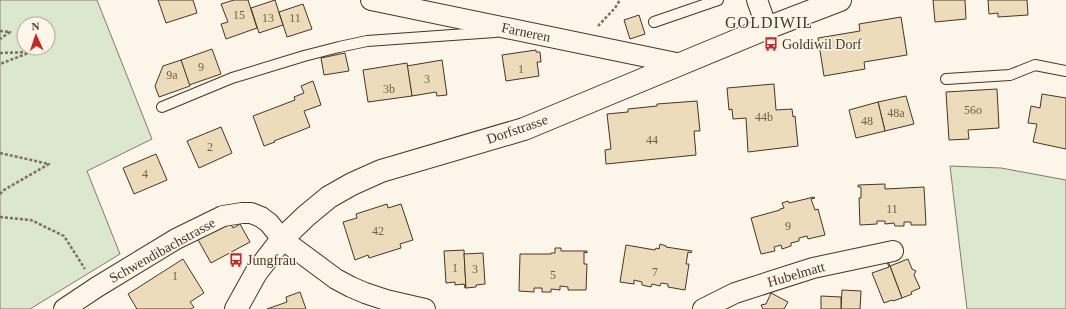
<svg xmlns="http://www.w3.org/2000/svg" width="1066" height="309" font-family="Georgia,serif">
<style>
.green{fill:#dce7d0;stroke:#887966;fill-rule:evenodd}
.building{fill:#ecdcbc;stroke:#4a3520}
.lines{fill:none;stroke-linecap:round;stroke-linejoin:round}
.lane-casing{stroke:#4a3520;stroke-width:12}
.street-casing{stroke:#4a3520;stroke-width:22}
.secondary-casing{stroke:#4a3520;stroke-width:24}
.path{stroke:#7f6f5c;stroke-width:2.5;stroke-dasharray:3 2;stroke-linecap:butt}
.lane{stroke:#fbf6e9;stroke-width:10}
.street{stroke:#fbf6e9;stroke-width:20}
.secondary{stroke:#fbf6e9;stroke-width:22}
.labels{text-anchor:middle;stroke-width:3;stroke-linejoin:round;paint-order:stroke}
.number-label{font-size:12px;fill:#725f47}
.street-label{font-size:14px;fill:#4a3520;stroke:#fbf6e9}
.poi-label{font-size:14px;fill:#4a3520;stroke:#fbf6e9;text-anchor:start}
.quarter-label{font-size:16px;letter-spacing:1px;fill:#4a3520;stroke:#fbf6e9}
</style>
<rect width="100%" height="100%" fill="#fbf6e9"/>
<g class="green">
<path d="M0,0H97L152,139L87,171L120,254L30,309H0ZM24,24H48V48H24Z"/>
<polygon points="950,166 1001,168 1066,180 1066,309 967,309"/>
</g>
<g class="building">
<polygon points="158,0 193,0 197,13 166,23"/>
<polygon points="234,0 248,0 257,28 226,39 221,24 228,22 221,4"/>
<polygon points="275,0 283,25 259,33 251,8"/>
<polygon points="933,0 965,0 966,19 935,22"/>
<polygon points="988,0 1027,0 1028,15 998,17 998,13 989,14"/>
<polygon points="303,4 312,29 287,37 279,12"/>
<polygon points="639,15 645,34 630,39 624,20"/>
<polygon points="901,17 907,55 864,62 865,69 824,76 818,38 860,31 859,24"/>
<polygon points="212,49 221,74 189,85 181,60"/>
<polygon points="536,50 536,52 540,52 541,62 537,62 539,76 506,81 502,55"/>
<polygon points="345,53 349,71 324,75 321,58"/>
<polygon points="181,60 190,86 159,97 155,86 163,66"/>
<polygon points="442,60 447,95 437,96 436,92 412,96 407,66"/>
<polygon points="407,63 412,96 368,102 363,70"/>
<polygon points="313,81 321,105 304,111 310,127 274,141 275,142 264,146 253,116 295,100 294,97 304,93 301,86"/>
<polygon points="774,84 776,110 792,109 793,117 795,116 798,146 748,152 746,118 733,119 732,109 729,110 727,88"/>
<polygon points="997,89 999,128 968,130 969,139 949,140 946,92"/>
<polygon points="1042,94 1066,98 1066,149 1033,142 1037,124 1028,123 1031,106 1040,108"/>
<polygon points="906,96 914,124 885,131 878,102"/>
<polygon points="697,101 700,131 694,131 696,155 606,164 605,150 611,149 607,114 628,112 628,109 657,106 657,104"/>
<polygon points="878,102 885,131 856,138 849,110"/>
<polygon points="221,127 232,153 199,168 187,141"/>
<polygon points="156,154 167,180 134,194 123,168"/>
<polygon points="885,184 885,189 924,187 926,225 911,225 911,222 904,222 904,226 895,226 894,223 885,224 885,221 877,221 877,224 860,225 859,198 861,198 861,187 858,187 858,185"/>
<polygon points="814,197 815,198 811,199 815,210 818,209 825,235 808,239 807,236 799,238 799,241 791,243 791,246 782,249 781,245 774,247 775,251 761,254 751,218 780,210 780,209 784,208 782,203 788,201 789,203"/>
<polygon points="387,204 388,208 401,204 413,240 400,244 401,248 369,258 368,255 355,260 343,222 357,218 356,214"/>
<polygon points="229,221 233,228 240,224 250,242 211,263 196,236"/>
<polygon points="660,244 666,246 666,247 692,251 691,253 688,252 686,264 689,264 685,290 668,287 668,284 661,283 660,286 652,284 651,287 642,285 642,282 634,280 634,284 620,282 626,245 655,250 656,248 659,249"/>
<polygon points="555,248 561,248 561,251 587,251 587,253 584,252 584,264 587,264 586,290 568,290 568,287 560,286 560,290 551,289 551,292 542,292 542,288 534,288 534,292 519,291 520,254 551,254 551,253 555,253"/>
<polygon points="464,250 466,288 465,288 464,284 455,285 455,282 446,283 444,251"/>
<polygon points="483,253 485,284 476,285 476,287 466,288 464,254"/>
<polygon points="183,259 204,293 190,302 194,307 191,309 137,309 128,294"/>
<polygon points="908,259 912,269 916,271 914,275 920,288 911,292 912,294 902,298 890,266"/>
<polygon points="888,261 902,298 893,301 892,300 884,303 872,273 889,267 887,262"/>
<polygon points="842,290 861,291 860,309 841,309"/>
<polygon points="300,292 306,309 267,309 287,302 286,297"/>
<polygon points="771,293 788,302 784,309 763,309 761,305 766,304"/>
<polygon points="821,296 841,297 841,309 821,309"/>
</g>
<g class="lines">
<defs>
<g id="lane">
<polyline points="654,22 718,0"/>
<polyline points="946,79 1010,75 1035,65 1066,71"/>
<polyline points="162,107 232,78 304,56 339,47 367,41 495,32"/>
</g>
<g id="street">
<polyline points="371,0 681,64"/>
<polyline points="757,0 767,28"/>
<polyline points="64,309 97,287 176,239 223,216 242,213 251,213 261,217 269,223 282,239 336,279 351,287 365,293 386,300 425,309"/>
<polyline points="703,309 735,293 813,268 893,251"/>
</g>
<polyline id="secondary" points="236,309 256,273 282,239 306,216 329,197 352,184 381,171 524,129 767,28 840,0"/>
</defs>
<use href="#lane" class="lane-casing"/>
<use href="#street" class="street-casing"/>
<use href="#secondary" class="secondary-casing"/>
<g class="path">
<polyline points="598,26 615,8 620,0"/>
<polyline points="0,31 10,32 0,39"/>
<polyline points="0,53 31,52 0,64"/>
<polyline points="0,153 49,164 4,190 0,194"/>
<polyline points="0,217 31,220 64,236 85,269"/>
</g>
<use href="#lane" class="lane"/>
<use href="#street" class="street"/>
<use href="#secondary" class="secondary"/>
</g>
<defs>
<symbol id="bus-bare" viewBox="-9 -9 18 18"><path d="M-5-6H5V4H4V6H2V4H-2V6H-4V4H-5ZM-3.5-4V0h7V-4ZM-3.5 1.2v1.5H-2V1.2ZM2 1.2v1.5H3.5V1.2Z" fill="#c62828" stroke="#fbf6e9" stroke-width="2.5" paint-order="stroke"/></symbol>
</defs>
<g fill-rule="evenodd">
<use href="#bus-bare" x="761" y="34" width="20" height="20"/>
<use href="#bus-bare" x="226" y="250" width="20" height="20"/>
</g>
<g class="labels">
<g class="number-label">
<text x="239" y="19">15</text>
<text x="268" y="22">13</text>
<text x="295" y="22">11</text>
<text x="201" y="71">9</text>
<text x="521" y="73">1</text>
<text x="172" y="79">9a</text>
<text x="427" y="83">3</text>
<text x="389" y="93">3b</text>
<text x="973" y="114">56o</text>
<text x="896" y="117">48a</text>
<text x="764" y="121">44b</text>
<text x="867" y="125">48</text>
<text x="652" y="144">44</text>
<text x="210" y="151">2</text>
<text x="145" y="178">4</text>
<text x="892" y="213">11</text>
<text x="788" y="230">9</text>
<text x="378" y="235">42</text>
<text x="455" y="272">1</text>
<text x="475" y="273">3</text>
<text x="655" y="276">7</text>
<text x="553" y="279">5</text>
<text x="175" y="280">1</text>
</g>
<g class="street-label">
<text transform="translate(526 32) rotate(12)" y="5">Farneren</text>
<text transform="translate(517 129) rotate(-19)" y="5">Dorfstrasse</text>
<text transform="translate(162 250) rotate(-29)" y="5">Schwendibachstrasse</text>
<text transform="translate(796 274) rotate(-16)" y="5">Hubelmatt</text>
</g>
<g class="poi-label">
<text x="782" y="49">Goldiwil Dorf</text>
<text x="247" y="265">Jungfrau</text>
</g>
<g class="quarter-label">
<text x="769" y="28">GOLDIWIL</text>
</g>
</g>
<g transform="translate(36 36) rotate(357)"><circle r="19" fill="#fbf6e9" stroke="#b4a999"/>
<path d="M0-3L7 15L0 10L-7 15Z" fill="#c62828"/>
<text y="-6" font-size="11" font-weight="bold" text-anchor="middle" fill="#4a3520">N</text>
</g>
</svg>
